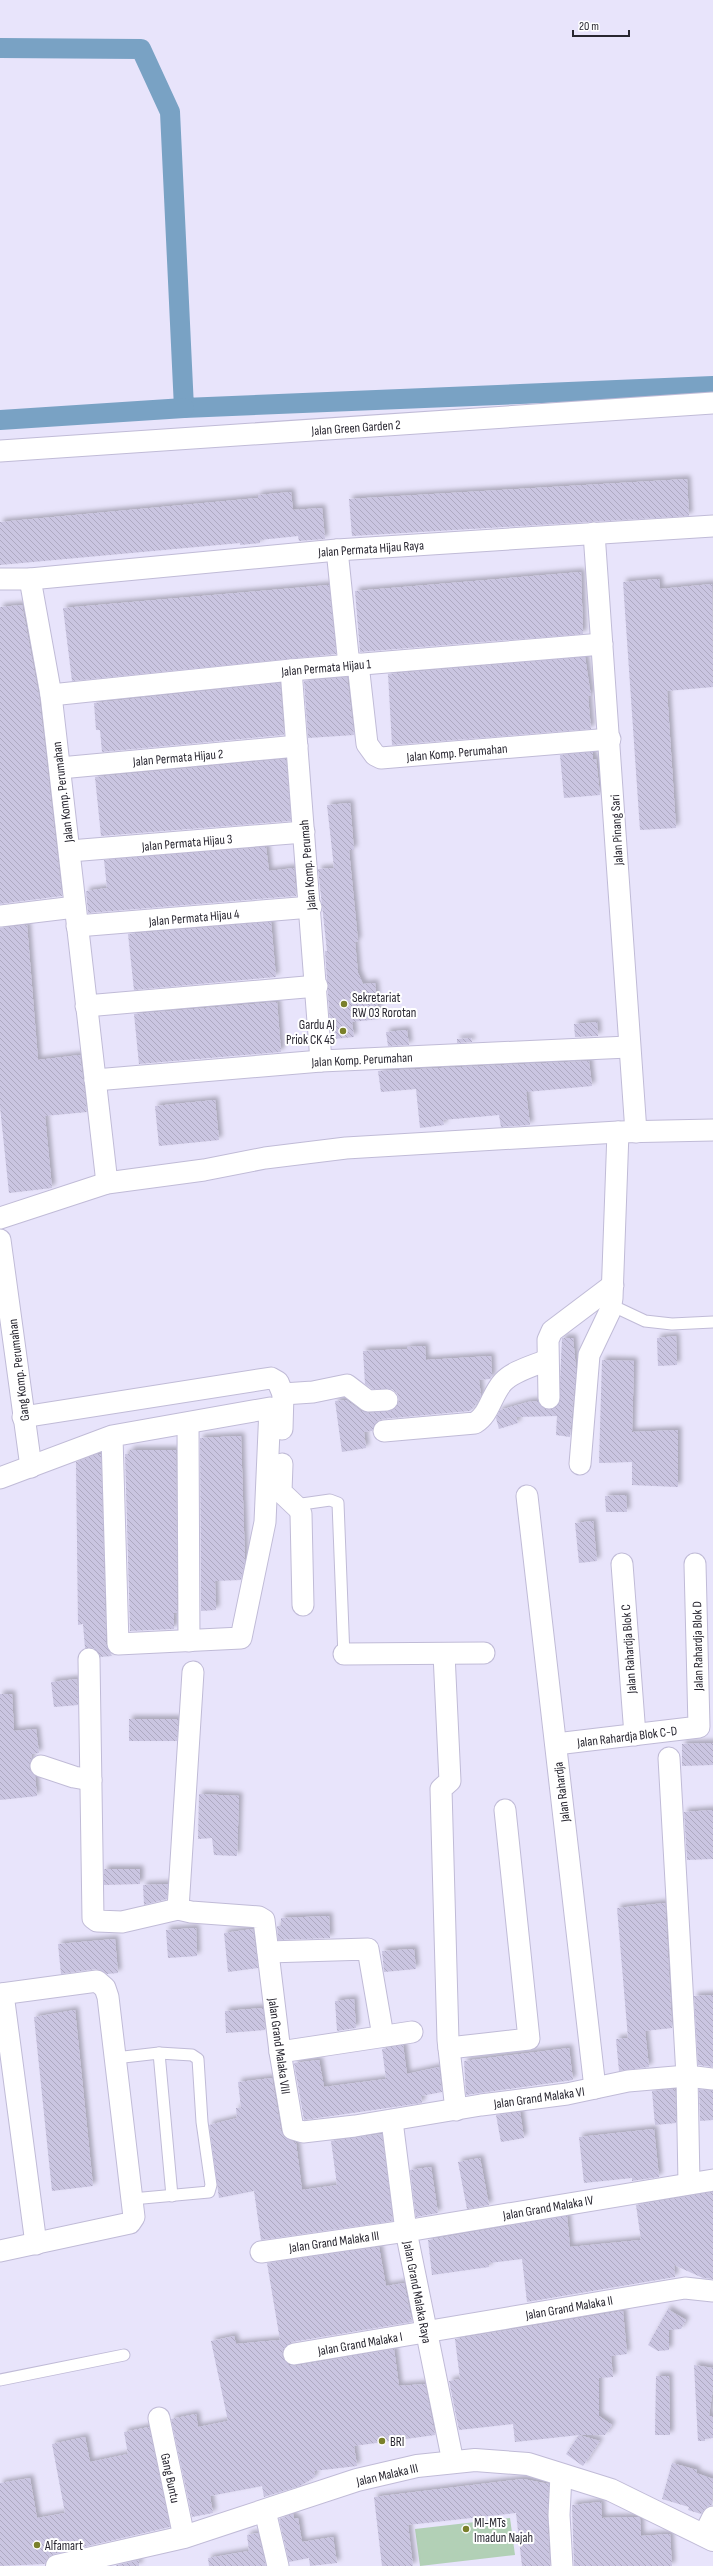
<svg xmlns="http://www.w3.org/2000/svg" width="713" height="2566" font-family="'Sofia Sans Condensed',sans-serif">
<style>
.grass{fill:#b2d0b6}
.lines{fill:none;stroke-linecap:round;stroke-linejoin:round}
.canal{stroke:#79a2c4;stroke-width:20}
.building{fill:url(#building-back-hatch);filter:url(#shadow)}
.service-casing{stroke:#c0bbd7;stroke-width:13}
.minor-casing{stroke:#c0bbd7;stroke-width:23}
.tertiary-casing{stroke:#c0bbd7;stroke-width:24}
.service{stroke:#fff;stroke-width:11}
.minor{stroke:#fff;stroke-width:21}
.tertiary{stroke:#fff;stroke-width:22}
.poi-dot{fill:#7a802b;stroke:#fff;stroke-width:1.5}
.labels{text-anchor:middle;stroke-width:4;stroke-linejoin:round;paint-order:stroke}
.street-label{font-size:13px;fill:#282630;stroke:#fff}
.poi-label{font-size:13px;fill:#282630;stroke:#fff;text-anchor:start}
</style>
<defs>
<pattern id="building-back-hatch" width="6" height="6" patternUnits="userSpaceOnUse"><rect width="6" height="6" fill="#cac5e1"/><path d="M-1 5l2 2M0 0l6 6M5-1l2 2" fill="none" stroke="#aea9c1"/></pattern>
<filter id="shadow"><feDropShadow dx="3.5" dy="-3.5" stdDeviation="2" flood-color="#0004"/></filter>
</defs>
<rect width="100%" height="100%" fill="#e8e4fb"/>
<polygon class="grass" points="510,2518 515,2555 420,2566 415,2529"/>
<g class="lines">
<g class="canal">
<polyline points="0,48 141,49 170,112 184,408 713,386"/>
<polyline points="0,420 184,408"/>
</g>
</g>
<g class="building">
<polygon points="687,479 689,516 352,536 349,499"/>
<polygon points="291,492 293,510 322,508 325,539 299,541 298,536 260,540 260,543 240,545 240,543 0,565 0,522 258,498 258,495"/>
<polygon points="581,572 583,634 360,652 355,591"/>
<polygon points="659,579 660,589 712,584 713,687 667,691 676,828 640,830 623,582"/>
<polygon points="329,585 336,654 72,681 63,608"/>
<polygon points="22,605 39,697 62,896 0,904 0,607"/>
<polygon points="585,657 591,696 588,696 591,729 392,745 388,674"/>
<polygon points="347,677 354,735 308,738 304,681"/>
<polygon points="280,683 284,735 102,752 100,730 96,730 94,703"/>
<polygon points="593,752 593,760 596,759 600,795 564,798 560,755"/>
<polygon points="286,759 291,821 101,836 95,777"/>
<polygon points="350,803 354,850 349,850 358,941 355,942 358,973 363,984 375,983 379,1019 352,1022 354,1037 334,1039 332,1024 330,1024 325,951 327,951 318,869 334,868 327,805"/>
<polygon points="266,847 269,871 294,868 296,896 88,913 86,891 107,888 104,860"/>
<polygon points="271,922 276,977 134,990 128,934"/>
<polygon points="27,925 38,1060 80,1055 87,1112 45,1116 52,1188 9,1193 0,1107 0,928"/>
<polygon points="277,1002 281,1052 139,1064 134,1014"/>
<polygon points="597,1022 598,1036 575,1037 574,1024"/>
<polygon points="407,1030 409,1045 388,1046 386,1032"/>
<polygon points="471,1038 472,1042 457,1043 457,1039"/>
<polygon points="589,1061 592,1086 526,1092 530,1125 501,1127 499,1115 443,1120 444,1125 420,1128 416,1089 381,1092 378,1071"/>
<polygon points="215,1100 219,1140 159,1146 155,1106"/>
<polygon points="676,1336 677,1365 658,1366 657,1338"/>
<polygon points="562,1338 573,1338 576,1369 570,1437 556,1435 557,1416 516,1417 518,1423 499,1429 496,1418 500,1410 528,1402 538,1401 543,1408 549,1410 559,1404"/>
<polygon points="425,1346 426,1360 491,1356 492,1376 490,1379 479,1380 481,1396 474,1407 470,1411 383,1419 377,1421 372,1431 364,1432 366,1448 342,1452 335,1401 346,1400 361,1411 369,1413 393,1410 399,1400 397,1393 392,1389 372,1389 365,1384 363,1351 408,1349 407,1347"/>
<polygon points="602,1360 634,1361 632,1432 678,1430 678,1487 632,1485 632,1462 599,1463"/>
<polygon points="241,1436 245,1562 241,1580 215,1581 216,1610 201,1611 200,1438"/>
<polygon points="130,1450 176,1450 177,1613 174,1613 174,1629 130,1631 125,1454 130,1454"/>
<polygon points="97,1454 101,1454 106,1644 112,1656 100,1657 94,1648 85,1648 83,1624 78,1625 76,1462"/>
<polygon points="626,1495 627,1512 606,1512 605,1496"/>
<polygon points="593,1521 597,1561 579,1563 575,1523"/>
<polygon points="77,1679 78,1705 54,1707 51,1682"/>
<polygon points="0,1694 12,1694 14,1731 36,1729 39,1753 32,1754 29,1768 35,1776 37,1796 0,1800"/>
<polygon points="129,1719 178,1719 177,1741 129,1741"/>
<polygon points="713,1743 713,1765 682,1766 682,1744"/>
<polygon points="199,1794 239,1796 237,1856 214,1855 212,1838 198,1839"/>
<polygon points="713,1810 713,1859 687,1860 684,1812"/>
<polygon points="104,1869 140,1869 140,1884 104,1885"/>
<polygon points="168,1884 167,1899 144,1905 143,1885"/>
<polygon points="665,1903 672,2028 645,2031 649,2067 619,2071 616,2039 628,2038 617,1908"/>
<polygon points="329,1916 330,1938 278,1940 277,1926 281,1926 281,1918"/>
<polygon points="196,1928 197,1956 168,1958 166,1930"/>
<polygon points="253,1929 258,1968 228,1972 224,1933"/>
<polygon points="115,1939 118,1973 107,1974 96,1969 61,1974 58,1944"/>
<polygon points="414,1949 416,1969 384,1972 382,1951"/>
<polygon points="713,1995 713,2067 698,2065 694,1996"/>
<polygon points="354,1999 356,2028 337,2031 335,2001"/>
<polygon points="263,2008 265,2030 226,2033 225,2011"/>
<polygon points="75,2010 93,2186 52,2191 34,2017"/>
<polygon points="403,2045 407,2074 439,2067 442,2092 421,2096 422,2103 304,2120 294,2063 319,2060 324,2087 386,2079 382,2049"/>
<polygon points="569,2048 573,2080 466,2095 464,2061"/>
<polygon points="272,2078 281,2131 284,2137 296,2143 302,2190 337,2185 331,2141 382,2134 393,2221 261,2240 254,2191 219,2198 209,2125 237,2118 236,2108 241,2108 238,2082"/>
<polygon points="675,2089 676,2123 655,2125 652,2091"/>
<polygon points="699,2089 713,2091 713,2120 700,2121"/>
<polygon points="520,2112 524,2138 501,2142 496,2115"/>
<polygon points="654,2129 659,2177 632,2181 632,2178 584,2183 579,2137"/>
<polygon points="480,2158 489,2205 467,2209 458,2162"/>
<polygon points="431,2167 438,2213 416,2217 410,2170"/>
<polygon points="713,2192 713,2279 703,2278 674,2265 675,2277 527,2302 522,2259 489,2263 489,2267 432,2275 428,2240 567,2216 570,2247 641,2240 636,2205"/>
<polygon points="379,2247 386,2286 404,2283 412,2322 292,2342 283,2349 282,2356 289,2365 296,2366 394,2349 399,2386 425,2384 435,2435 354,2446 357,2466 314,2471 315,2477 300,2486 264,2497 262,2486 210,2496 213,2513 192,2517 171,2419 196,2414 198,2427 228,2421 211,2341 234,2336 236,2344 280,2340 267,2263"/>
<polygon points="669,2307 669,2310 686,2320 681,2329 669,2330 669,2350 658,2351 648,2345"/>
<polygon points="623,2311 627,2354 611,2356 613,2377 599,2378 599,2416 612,2425 605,2435 579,2435 515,2442 513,2424 459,2430 449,2381 460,2379 455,2339"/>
<polygon points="694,2365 713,2368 713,2388 709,2416 713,2416 713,2438 705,2439 705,2441 698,2441"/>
<polygon points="656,2376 669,2376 670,2435 655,2435"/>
<polygon points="149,2427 170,2527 54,2554 48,2557 45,2564 0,2566 0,2483 30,2478 37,2518 65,2513 52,2444 85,2437 90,2462 128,2454 124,2432"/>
<polygon points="579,2435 600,2441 583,2466 566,2454"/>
<polygon points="672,2463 697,2470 696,2473 713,2479 712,2505 706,2507 701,2514 688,2510 689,2507 662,2499"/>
<polygon points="523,2479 549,2484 547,2516 550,2566 522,2566 516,2513 408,2525 413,2566 382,2566 374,2497"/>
<polygon points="601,2502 602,2518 637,2517 640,2518 641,2536 670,2534 672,2566 574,2566 572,2505"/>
<polygon points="293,2514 294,2519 298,2518 302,2542 333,2537 337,2563 310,2566 309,2558 289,2562 279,2519"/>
<polygon points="258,2533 266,2566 209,2566 208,2558 249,2551 247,2535"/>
<polygon points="139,2560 139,2566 116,2566 116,2565"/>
</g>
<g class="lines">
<defs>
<g id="service">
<polyline points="611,1305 645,1321 672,1324 713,1322"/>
<polyline points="295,1505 330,1500 338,1503 344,1657"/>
<polyline points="115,2058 159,2053 172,2196"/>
<polyline points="132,2199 209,2192 211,2185 202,2122 198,2059 192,2055 159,2053"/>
<polyline points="0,2380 124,2355"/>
</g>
<g id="minor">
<polyline points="0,451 713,403"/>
<polyline points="594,533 636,1132"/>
<polyline points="337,550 349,665"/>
<polyline points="0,579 30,579 337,550 713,526"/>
<polyline points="30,579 51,695 107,1183"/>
<polyline points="358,664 367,744 375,755 381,758 610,739"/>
<polyline points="291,670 321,1061"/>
<polyline points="51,695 291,670 602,644"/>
<polyline points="60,768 297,746"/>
<polyline points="70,851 304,832"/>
<polyline points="0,916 75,907"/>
<polyline points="77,926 311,907"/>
<polyline points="86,1006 317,986"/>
<polyline points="95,1080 321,1061 628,1047"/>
<polyline points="0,1218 107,1183 204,1170 265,1158 346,1148 618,1132 713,1130"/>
<polyline points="0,1240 31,1467"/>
<polyline points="283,1394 313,1392 347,1385 368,1401 387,1400"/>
<polyline points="549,1398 548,1340 552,1331 613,1285"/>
<polyline points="23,1417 271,1378 278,1382 283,1394 282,1429"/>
<polyline points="188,1424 189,1641"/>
<path d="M384,1431L475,1423C490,1414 491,1395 503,1382C513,1371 533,1366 547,1360"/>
<polyline points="282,1464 281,1492 299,1509 301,1514 303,1605"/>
<polyline points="580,1464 589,1355 610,1311 612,1298 618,1132"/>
<polyline points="0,1478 112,1436 270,1408 265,1522 241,1638 118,1644 112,1436"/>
<polyline points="527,1496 595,2088"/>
<polyline points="622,1564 635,1735"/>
<polyline points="344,1654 484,1653"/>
<polyline points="444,1654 450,1781 441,1789 448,2040 456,2110"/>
<polyline points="89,1659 93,1918 97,1921 122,1922 178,1909"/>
<polyline points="193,1672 178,1909 191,1912 259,1917 264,1920 280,2052 293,2129 303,2132 355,2126 481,2105 567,2094 628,2081 687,2076 713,2079"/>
<polyline points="556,1744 699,1727 695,1564"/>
<polyline points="669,1758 687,2076 689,2183"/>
<polyline points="41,1766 74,1777 91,1780"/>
<polyline points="268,1952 368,1949 383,2036"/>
<polyline points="0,1994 97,1981 105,1988 108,1997 134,2217 130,2223 0,2251"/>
<polyline points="3,1994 36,2244"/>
<polyline points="449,2048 529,2039 505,1810"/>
<polyline points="280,2052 412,2032"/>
<polyline points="392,2121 406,2231 453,2462"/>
<polyline points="261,2252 406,2231 713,2180"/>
<polyline points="294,2354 685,2288 713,2291"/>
<polyline points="159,2418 184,2537"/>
<polyline points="561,2475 559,2515 562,2566"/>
<polyline points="265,2511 278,2566"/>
<polyline points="704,2535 713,2517"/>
</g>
<polyline id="tertiary" points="57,2566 184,2537 357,2480 417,2466 475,2460 528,2464 611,2490 713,2540"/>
</defs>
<use href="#service" class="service-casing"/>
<use href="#minor" class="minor-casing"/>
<use href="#tertiary" class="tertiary-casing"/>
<use href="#service" class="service"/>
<use href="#minor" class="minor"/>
<use href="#tertiary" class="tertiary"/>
</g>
<g class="poi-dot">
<circle cx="344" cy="1004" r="4"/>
<circle cx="343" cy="1031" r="4"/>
<circle cx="382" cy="2441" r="4"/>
<circle cx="466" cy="2529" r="4"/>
<circle cx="37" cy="2545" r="4"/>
</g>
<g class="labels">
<g class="street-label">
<text transform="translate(356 427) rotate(-4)" y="5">Jalan Green Garden 2</text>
<text transform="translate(371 548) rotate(-4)" y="5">Jalan Permata Hijau Raya</text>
<text transform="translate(326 667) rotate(-5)" y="5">Jalan Permata Hijau 1</text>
<text transform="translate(457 752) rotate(-5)" y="5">Jalan Komp. Perumahan</text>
<text transform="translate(178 757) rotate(-5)" y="5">Jalan Permata Hijau 2</text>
<text transform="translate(62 792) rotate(-97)" y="5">Jalan Komp. Perumahan</text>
<text transform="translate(616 830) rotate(-93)" y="5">Jalan Pinang Sari</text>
<text transform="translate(187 842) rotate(-5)" y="5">Jalan Permata Hijau 3</text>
<text transform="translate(307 865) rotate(-95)" y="5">Jalan Komp. Perumah</text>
<text transform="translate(194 917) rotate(-5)" y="5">Jalan Permata Hijau 4</text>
<text transform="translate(362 1059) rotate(-3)" y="5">Jalan Komp. Perumahan</text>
<text transform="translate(18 1370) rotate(-97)" y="5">Gang Komp. Perumahan</text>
<text transform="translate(697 1646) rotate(-91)" y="5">Jalan Rahardja Blok D</text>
<text transform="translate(628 1649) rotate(-94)" y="5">Jalan Rahardja Blok C</text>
<text transform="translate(627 1736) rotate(-7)" y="5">Jalan Rahardja Blok C-D</text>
<text transform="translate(561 1792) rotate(-97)" y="5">Jalan Rahardja</text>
<text transform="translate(280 2046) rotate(82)" y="5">Jalan Grand Malaka VIII</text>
<text transform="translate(539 2097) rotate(-8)" y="5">Jalan Grand Malaka VI</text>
<text transform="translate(548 2207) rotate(-10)" y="5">Jalan Grand Malaka IV</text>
<text transform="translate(334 2241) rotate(-8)" y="5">Jalan Grand Malaka III</text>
<text transform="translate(418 2292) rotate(79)" y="5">Jalan Grand Malaka Raya</text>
<text transform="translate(569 2307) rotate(-10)" y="5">Jalan Grand Malaka II</text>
<text transform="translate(360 2343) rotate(-10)" y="5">Jalan Grand Malaka I</text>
<text transform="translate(387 2474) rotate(-13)" y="5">Jalan Malaka III</text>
<text transform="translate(171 2478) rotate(78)" y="5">Gang Buntu</text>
</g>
<g class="poi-label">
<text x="352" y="1002">Sekretariat<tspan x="352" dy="15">RW 03 Rorotan</tspan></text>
<text x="335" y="1029" text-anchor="end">Gardu AJ<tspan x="335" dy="15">Priok CK 45</tspan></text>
<text x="390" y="2446">BRI</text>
<text x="474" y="2527">MI-MTs<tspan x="474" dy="15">Imadun Najah</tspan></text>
<text x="45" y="2550">Alfamart</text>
</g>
</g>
<path d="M573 30v6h56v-6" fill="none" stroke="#282630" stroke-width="2"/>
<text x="579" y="30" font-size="12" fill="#282630" stroke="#ffffff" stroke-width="3" paint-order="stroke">20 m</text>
</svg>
